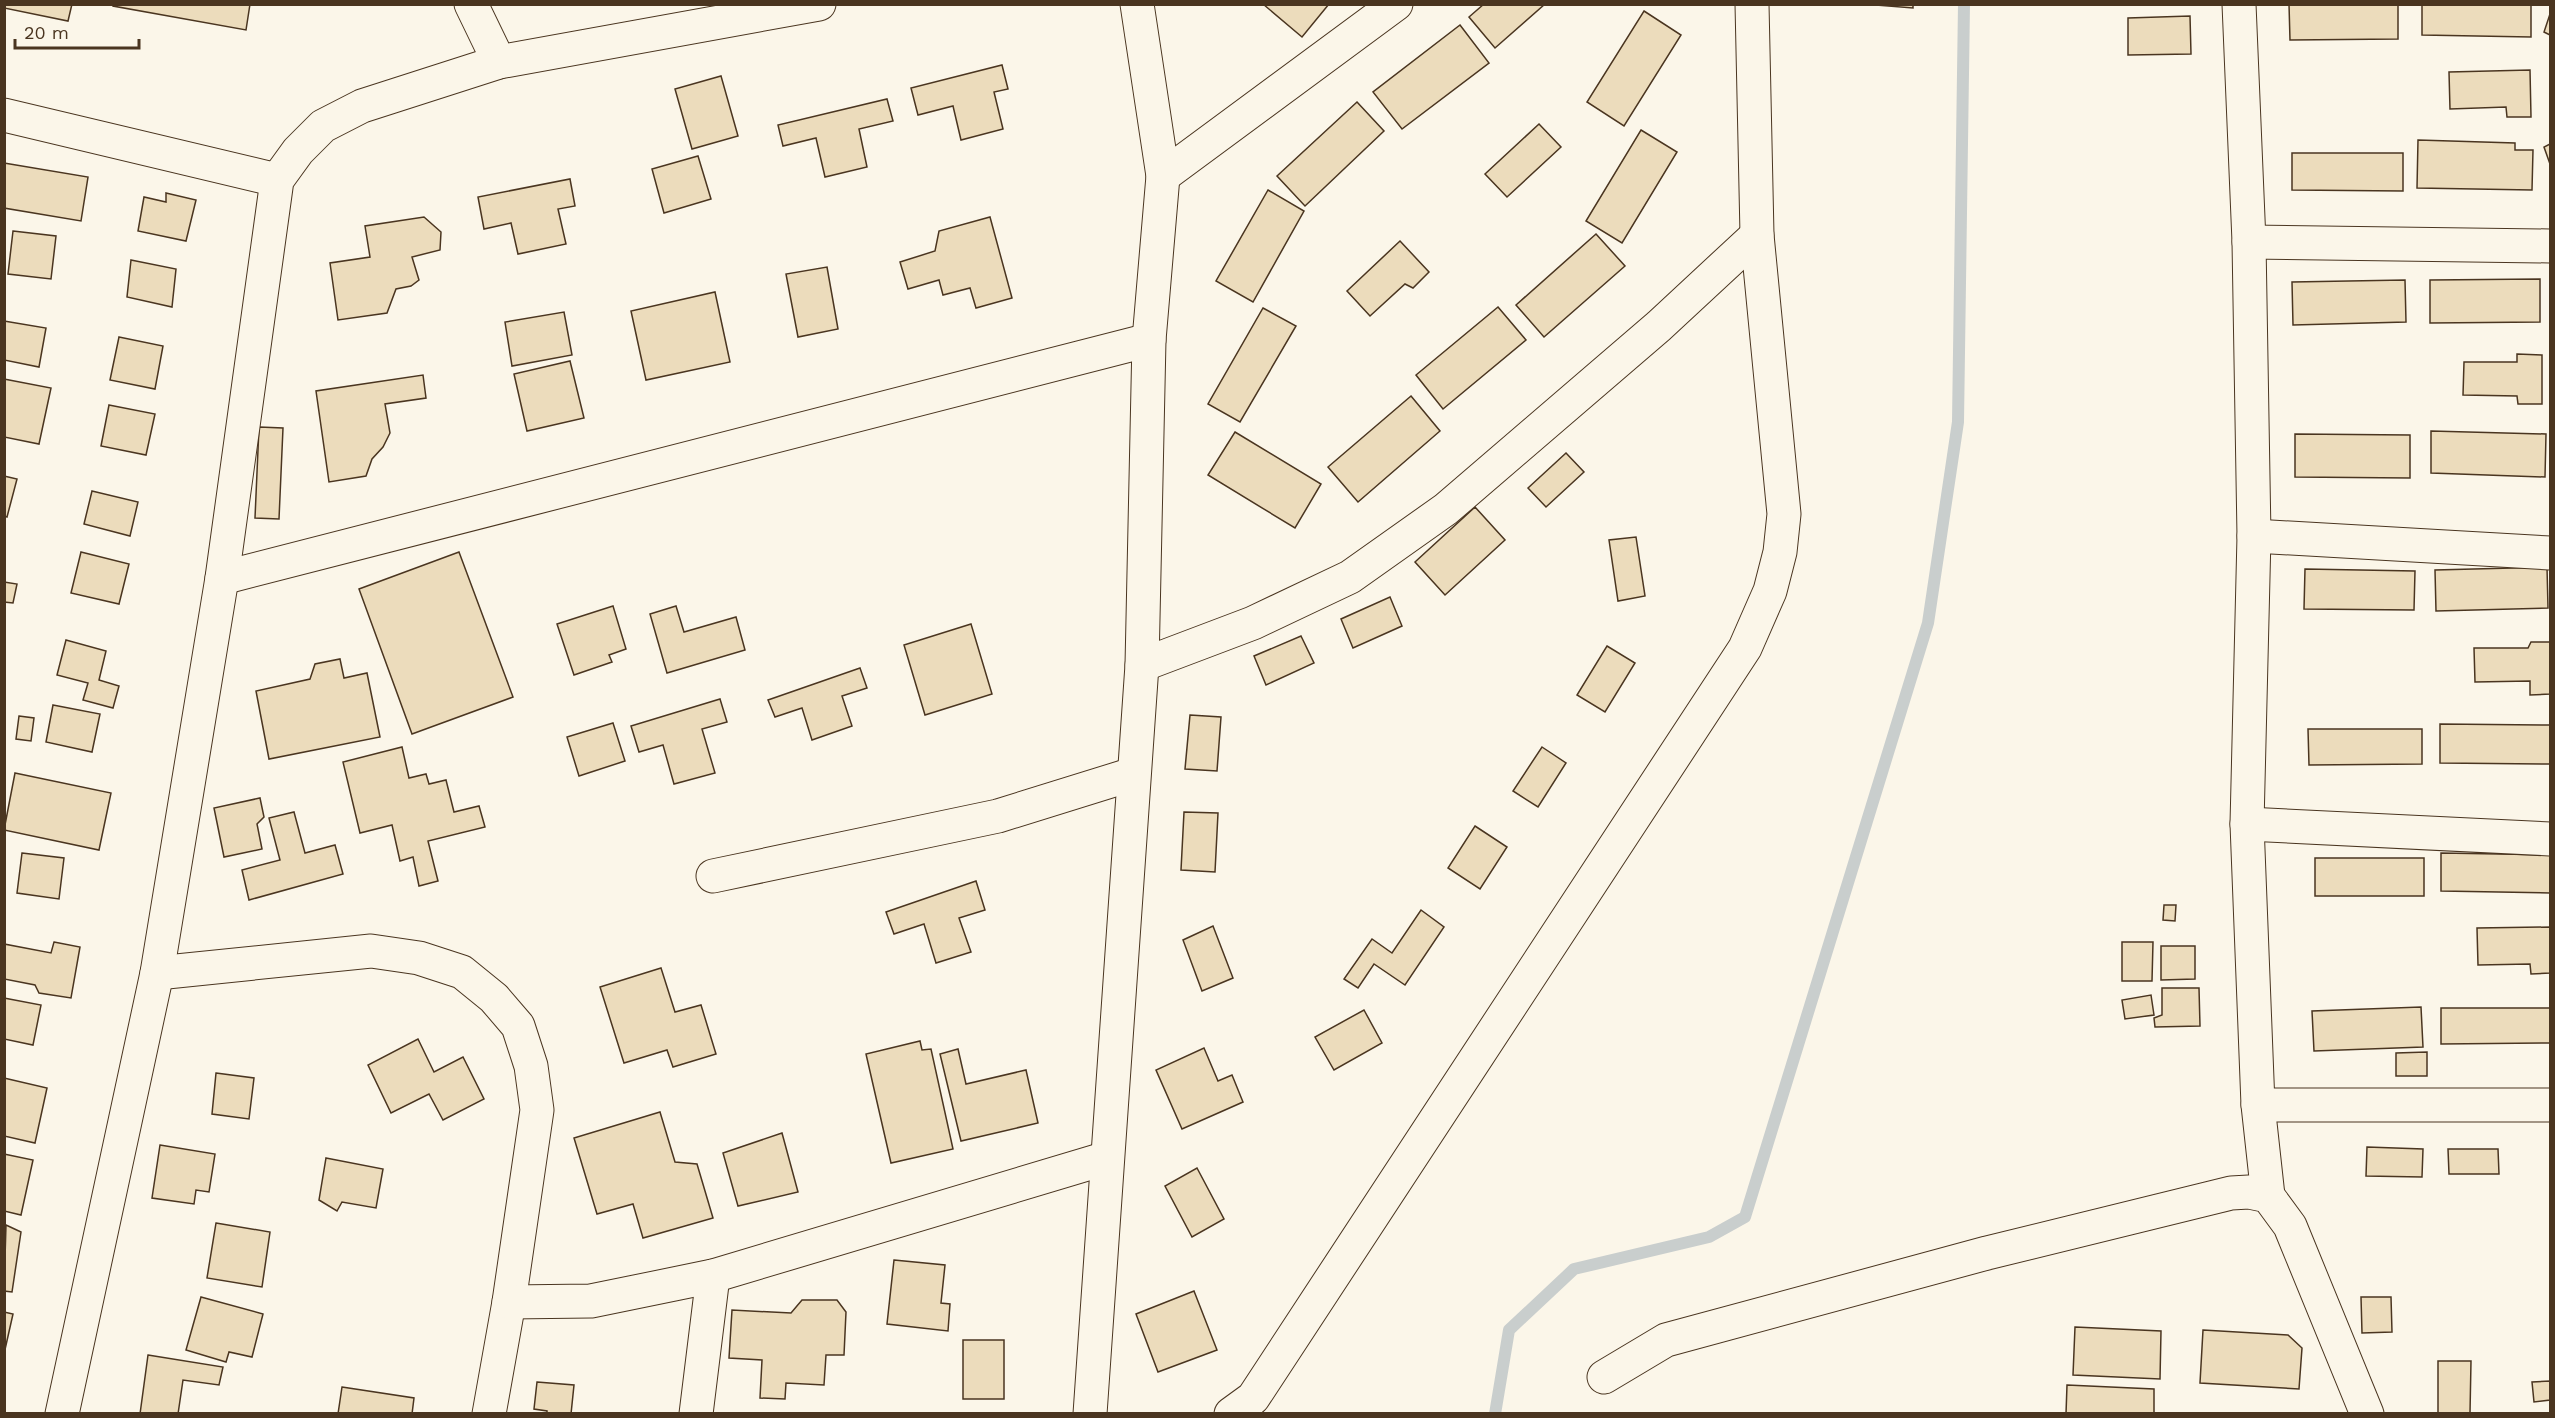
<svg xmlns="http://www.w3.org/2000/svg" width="2555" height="1418" font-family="'Work Sans',sans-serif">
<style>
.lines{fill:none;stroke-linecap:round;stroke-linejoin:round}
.stream{stroke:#c9cecd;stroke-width:12}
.building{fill:#ecdcbc;stroke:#4a3520;stroke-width:1.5}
.minor-casing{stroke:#4a3520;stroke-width:35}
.minor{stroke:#fbf6e9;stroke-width:33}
</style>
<rect width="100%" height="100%" fill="#fbf6e9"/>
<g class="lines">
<polyline class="stream" points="1495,1414 1509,1330 1574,1269 1709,1237 1745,1217 1928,623 1958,422 1964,4"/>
</g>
<g class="building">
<polygon points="4,4 72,4 68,21 4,8"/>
<polygon points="113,4 250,4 246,30 113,6"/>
<polygon points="1263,4 1329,4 1302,37"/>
<polygon points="1484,4 1545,4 1495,48 1469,17"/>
<polygon points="1863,4 1913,4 1913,8"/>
<polygon points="2289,4 2398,4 2398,39 2290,40"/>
<polygon points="2422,4 2531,4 2531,37 2422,35"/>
<polygon points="1644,11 1681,35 1624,126 1587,102"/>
<polygon points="2550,14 2550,35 2544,32"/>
<polygon points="2190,16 2191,54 2128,55 2128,18"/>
<polygon points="1460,25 1489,63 1402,129 1373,92"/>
<polygon points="1002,65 1008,89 994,92 1003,129 961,140 953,106 918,115 911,88"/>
<polygon points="2530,70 2531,117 2507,117 2506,107 2450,109 2449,72"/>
<polygon points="721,76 738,136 692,149 675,89"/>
<polygon points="887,99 893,121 859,129 867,167 825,177 816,138 783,146 778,125"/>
<polygon points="1357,102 1384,131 1305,206 1277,176"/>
<polygon points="1539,124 1561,147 1507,197 1485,174"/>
<polygon points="1641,130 1677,152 1622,243 1586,221"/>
<polygon points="2418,140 2515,143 2515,150 2533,150 2532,190 2417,188"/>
<polygon points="2550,144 2550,164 2544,147"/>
<polygon points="2292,153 2403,153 2403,191 2292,190"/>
<polygon points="698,156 711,199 664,213 652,169"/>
<polygon points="4,163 88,177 81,221 4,208"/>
<polygon points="570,179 575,206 558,209 566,244 518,254 511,223 484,229 478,197"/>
<polygon points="1268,190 1304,211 1253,302 1216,281"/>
<polygon points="166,193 196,200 186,241 138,231 144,197 166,202"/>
<polygon points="424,217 441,232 440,250 412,257 419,280 411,286 396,289 387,313 338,320 330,263 370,257 365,226"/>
<polygon points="990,217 1012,298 976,308 970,288 943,295 939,280 908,289 900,262 935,251 939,231"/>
<polygon points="13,231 56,236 51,279 8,274"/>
<polygon points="1596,234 1625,266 1544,337 1516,305"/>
<polygon points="1400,241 1429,272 1413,288 1405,284 1370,316 1347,291"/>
<polygon points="131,260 176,269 172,307 127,297"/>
<polygon points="827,267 838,329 798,337 786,274"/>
<polygon points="2540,279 2540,322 2430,323 2430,280"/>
<polygon points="2405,280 2406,322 2293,325 2292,282"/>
<polygon points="715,292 730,362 646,380 631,311"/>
<polygon points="1498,307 1526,340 1443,409 1416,375"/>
<polygon points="1263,308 1296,326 1240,422 1208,404"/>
<polygon points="564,312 572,355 512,366 505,322"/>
<polygon points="4,321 46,328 39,367 4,360"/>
<polygon points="119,337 163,346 155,389 110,380"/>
<polygon points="2517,354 2542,355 2542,404 2518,404 2517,396 2463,395 2464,362 2517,362"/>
<polygon points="570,361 584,418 527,431 514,374"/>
<polygon points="423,375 426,398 385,404 390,433 383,447 372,459 366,476 329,482 316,391"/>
<polygon points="4,379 51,388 39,444 4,437"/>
<polygon points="1411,396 1440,431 1358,502 1328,467"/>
<polygon points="109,405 155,414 146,455 101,446"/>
<polygon points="259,427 283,428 279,519 255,518"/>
<polygon points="2431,431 2546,434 2545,477 2431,473"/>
<polygon points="1235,432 1321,484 1295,528 1208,475"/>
<polygon points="2295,434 2410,435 2410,478 2295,477"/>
<polygon points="1566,453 1584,472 1546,507 1528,488"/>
<polygon points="4,476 17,479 7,517 4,516"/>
<polygon points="92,491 138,502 130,536 84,524"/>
<polygon points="1475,507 1505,540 1445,595 1415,562"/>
<polygon points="1636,537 1645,596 1618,601 1609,540"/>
<polygon points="81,552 129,564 119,604 71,593"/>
<polygon points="459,552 513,697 412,734 359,589"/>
<polygon points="2547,567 2548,608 2436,611 2435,570"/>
<polygon points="2305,569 2415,571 2414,610 2304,609"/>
<polygon points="4,582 17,584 13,603 4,602"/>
<polygon points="1390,597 1402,626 1353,648 1341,619"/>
<polygon points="613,606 626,649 609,655 612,662 574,675 557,624"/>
<polygon points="676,606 684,632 736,617 745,650 667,673 650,614"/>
<polygon points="971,624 992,694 925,715 904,645"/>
<polygon points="1301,636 1314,663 1266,685 1254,656"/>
<polygon points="66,640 106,651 99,680 119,686 113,708 83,700 88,683 57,675"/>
<polygon points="2531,642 2550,642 2550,694 2530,695 2530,681 2475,682 2474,648 2528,648"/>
<polygon points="1607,646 1635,663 1605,712 1577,695"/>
<polygon points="340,659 344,678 367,673 380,737 269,759 256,691 310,679 315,664"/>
<polygon points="860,668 867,688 842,696 852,726 812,740 802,708 775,717 768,700"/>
<polygon points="720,699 727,722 702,729 715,773 674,784 663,745 639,752 631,726"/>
<polygon points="53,705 100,714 92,752 46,742"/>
<polygon points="1190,715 1221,717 1217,771 1185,769"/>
<polygon points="19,716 34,718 31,741 16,739"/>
<polygon points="613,723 625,761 579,776 567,737"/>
<polygon points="2440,724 2550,725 2550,764 2440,763"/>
<polygon points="2308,729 2422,729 2422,764 2309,765"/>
<polygon points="402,747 409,778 426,774 429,784 446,780 454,812 479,806 485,827 428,841 438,881 419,886 413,857 400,861 392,825 360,833 343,762"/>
<polygon points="1542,747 1566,763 1538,807 1513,791"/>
<polygon points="15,773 111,793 99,850 4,830"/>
<polygon points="260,798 264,817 257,824 262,849 224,857 214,808"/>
<polygon points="294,812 305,853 335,845 343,874 249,900 242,870 280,860 269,818"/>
<polygon points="1184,812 1218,813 1215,872 1181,870"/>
<polygon points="1475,826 1507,847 1480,889 1448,868"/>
<polygon points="22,853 64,858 59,899 17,893"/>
<polygon points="2441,853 2550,855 2550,893 2441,891"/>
<rect x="2315" y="858" width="109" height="38"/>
<polygon points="976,881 985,910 959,918 971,952 936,963 924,924 894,934 886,912"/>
<polygon points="2164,905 2176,905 2175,921 2163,920"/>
<polygon points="1421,910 1444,927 1405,985 1374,964 1358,988 1344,979 1372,939 1392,953"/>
<polygon points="1213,926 1233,978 1202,991 1183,940"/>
<polygon points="2550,927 2550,973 2531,974 2530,964 2478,965 2477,928"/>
<polygon points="54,942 80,947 71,998 39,993 35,985 4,979 4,944 51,953"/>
<polygon points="2122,942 2153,942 2152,981 2122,981"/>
<polygon points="2161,946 2195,946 2195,979 2161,980"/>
<polygon points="661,968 675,1012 701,1005 716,1054 673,1067 667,1050 624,1063 600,987"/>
<polygon points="2162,988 2199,988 2200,1026 2155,1027 2154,1018 2162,1015"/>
<polygon points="2151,995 2154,1015 2125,1019 2122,1000"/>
<polygon points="4,998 41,1005 33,1045 4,1039"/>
<polygon points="2421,1007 2423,1047 2314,1051 2312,1011"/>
<polygon points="2441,1008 2550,1008 2550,1043 2441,1044"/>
<polygon points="1364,1010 1382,1043 1334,1070 1315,1037"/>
<polygon points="418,1039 434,1072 463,1057 484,1099 443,1120 429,1094 391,1113 368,1065"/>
<polygon points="920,1041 922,1050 931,1049 953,1149 891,1163 866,1054"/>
<polygon points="1204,1048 1218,1081 1232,1075 1243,1102 1182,1129 1156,1070"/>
<polygon points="958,1049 966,1084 1026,1070 1038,1123 961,1141 940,1054"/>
<polygon points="2427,1052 2427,1076 2396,1076 2396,1053"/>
<polygon points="216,1073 254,1078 249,1119 212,1114"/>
<polygon points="4,1078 47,1088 35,1143 4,1136"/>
<polygon points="660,1112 675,1162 697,1164 713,1218 643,1238 633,1204 597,1214 574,1138"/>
<polygon points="782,1133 798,1192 738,1206 723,1153"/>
<polygon points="160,1145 215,1154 209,1192 196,1190 194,1204 152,1198"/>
<polygon points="2367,1147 2423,1149 2422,1177 2366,1176"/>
<polygon points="2448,1149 2498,1149 2499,1174 2449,1174"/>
<polygon points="4,1154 33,1160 21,1215 4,1211"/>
<polygon points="326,1158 383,1169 376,1208 342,1202 337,1211 319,1200"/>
<polygon points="1197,1168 1224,1219 1192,1237 1165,1186"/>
<polygon points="216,1223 270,1232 262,1287 207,1278"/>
<polygon points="6,1225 21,1232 12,1292 4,1291"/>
<polygon points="894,1260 945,1265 941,1303 950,1304 948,1331 887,1324"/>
<polygon points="1194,1291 1217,1350 1158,1372 1136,1314"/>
<polygon points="201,1297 263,1314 252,1357 229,1352 226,1362 186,1350"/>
<polygon points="2361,1297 2391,1297 2392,1332 2362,1333"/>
<polygon points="802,1300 837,1300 846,1312 844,1355 826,1355 824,1385 786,1383 785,1399 760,1398 762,1360 729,1358 732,1310 791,1313"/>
<polygon points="4,1312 13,1314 4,1354"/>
<polygon points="2075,1327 2161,1331 2160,1379 2073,1375"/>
<polygon points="2203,1330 2288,1335 2302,1348 2299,1389 2200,1383"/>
<rect x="963" y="1340" width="41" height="59"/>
<polygon points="148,1355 223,1367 219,1385 183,1380 178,1414 140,1414"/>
<polygon points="2438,1361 2471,1361 2470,1413 2438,1413"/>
<polygon points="2550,1381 2550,1400 2534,1402 2532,1382"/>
<polygon points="537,1382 574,1385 571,1414 547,1414 547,1411 534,1409"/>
<polygon points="2067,1385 2154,1389 2154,1414 2066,1414"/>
<polygon points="342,1387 414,1398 412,1414 338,1414"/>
</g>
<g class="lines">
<defs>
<g id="minor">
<polyline points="471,4 499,62"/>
<polyline points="2239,4 2249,242 2254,536 2247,824 2258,1105 2268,1196"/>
<polyline points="4,115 277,180"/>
<polyline points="1163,176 1396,4"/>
<polyline points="2249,242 2550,246"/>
<polyline points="2254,536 2550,553"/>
<polyline points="222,578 1149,340"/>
<polyline points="1142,665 1253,623 1350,577 1446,509 1659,326 1757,235"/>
<polyline points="2247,824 2550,839"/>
<polyline points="713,876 998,816 1133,774"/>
<polyline points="157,973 371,951 419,958 462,972 494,998 518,1026 531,1066 537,1110 509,1302 489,1414"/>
<polyline points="2258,1105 2550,1105"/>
<polyline points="509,1302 591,1301 713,1276 1107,1158"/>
<polyline points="1604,1377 1666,1340 1987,1253 2231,1193 2249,1192 2268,1196 2290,1226 2367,1414"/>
<polyline points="62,1414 157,973 222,578 277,180 298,151 323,126 362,106 499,62 819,4"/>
<polyline points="696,1414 713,1276"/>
<polyline points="1090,1414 1142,665 1149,340 1163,176 1137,4"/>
<polyline points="1231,1414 1253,1398 1745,648 1770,591 1780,552 1784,514 1757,235 1752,4"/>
</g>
</defs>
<use href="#minor" class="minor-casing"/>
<use href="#minor" class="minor"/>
</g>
<rect width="2555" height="1418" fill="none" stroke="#4a3520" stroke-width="12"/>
<path d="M15 39v9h124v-9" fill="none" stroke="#4a3520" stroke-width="3"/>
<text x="24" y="39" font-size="18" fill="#4a3520" stroke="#fbf6e9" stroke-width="4.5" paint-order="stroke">20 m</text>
</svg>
